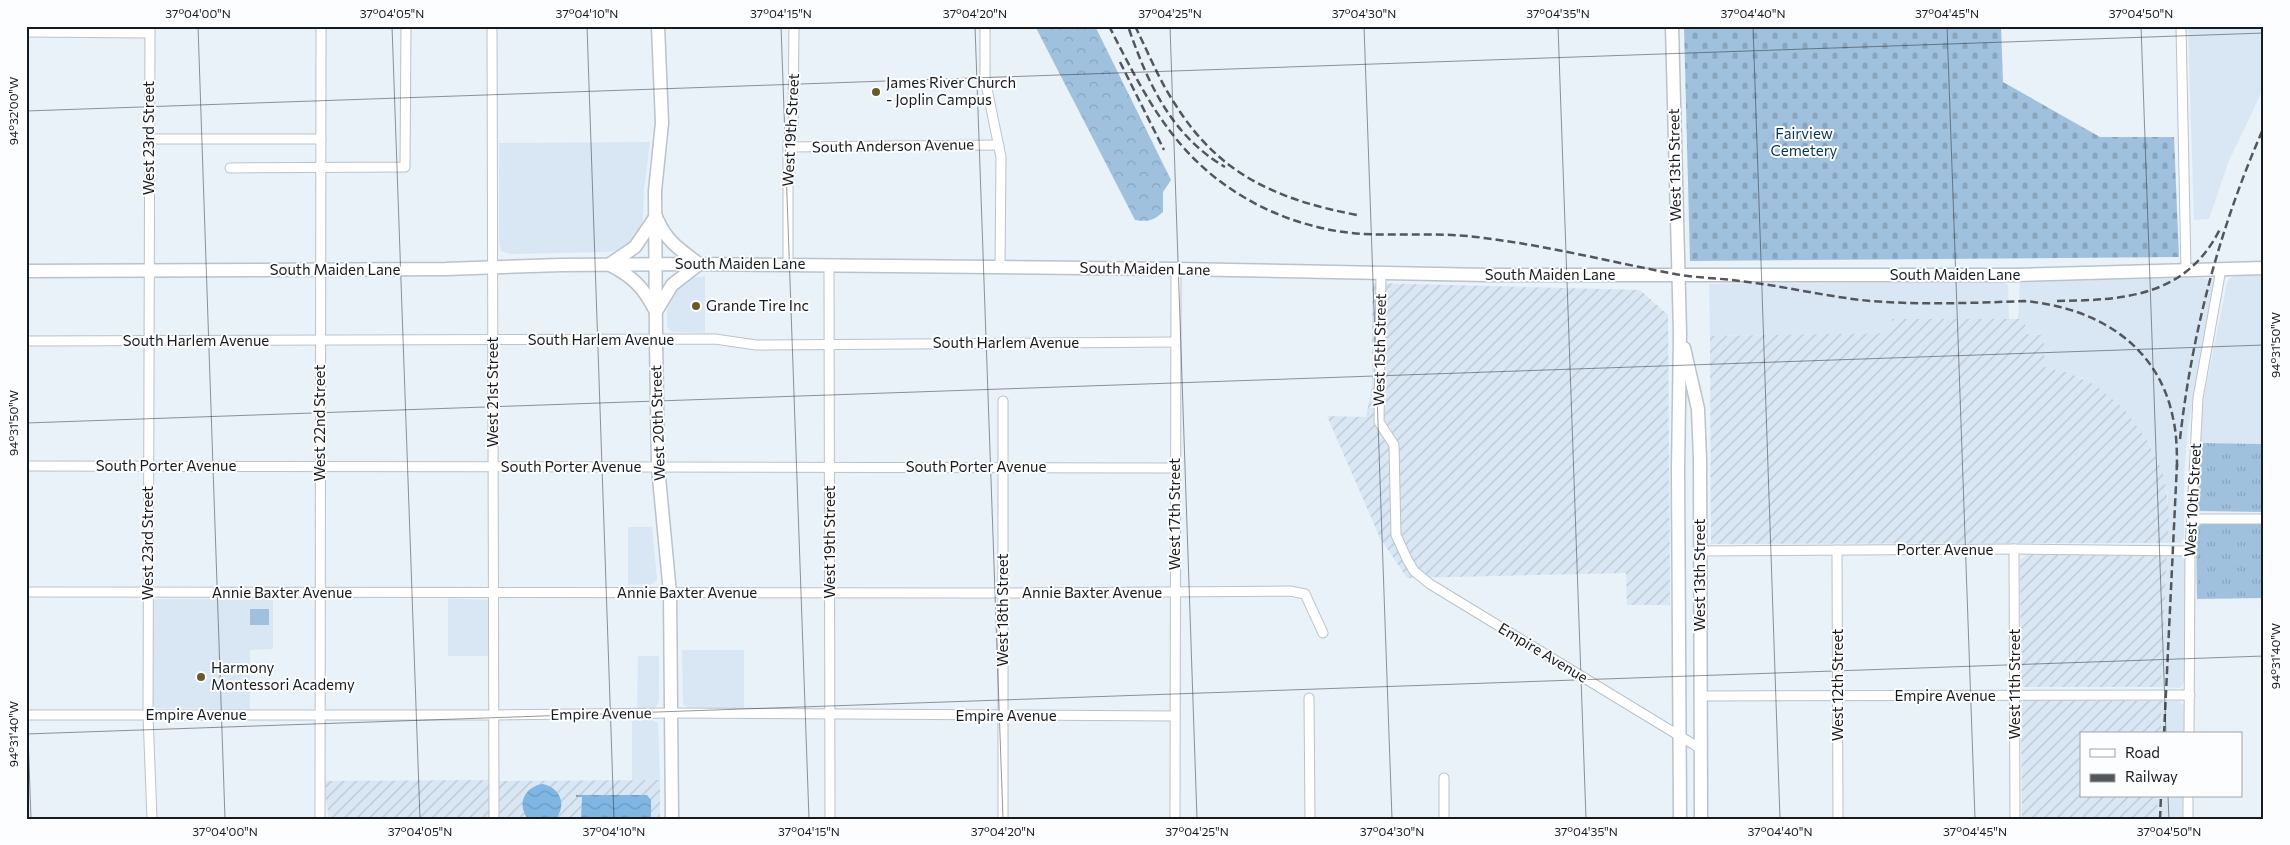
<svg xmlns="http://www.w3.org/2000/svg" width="2290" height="845" font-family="Commissioner,sans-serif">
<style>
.built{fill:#d9e7f4}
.industrial{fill:url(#industrial-furrows)}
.grass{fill:url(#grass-tufts)}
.forest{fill:url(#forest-crowns)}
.cemetery{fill:url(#cemetery-stones)}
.park{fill:#a0c1de}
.water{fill:url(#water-waves)}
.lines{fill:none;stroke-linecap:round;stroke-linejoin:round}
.street-casing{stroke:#bac3ca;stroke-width:11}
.secondary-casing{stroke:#bac3ca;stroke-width:15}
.street{stroke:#fff;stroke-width:9}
.secondary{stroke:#fff;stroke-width:12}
.rail{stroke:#53575c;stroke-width:2.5;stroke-dasharray:8 4;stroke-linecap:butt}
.ticks{fill:none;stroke:#181b1e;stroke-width:1;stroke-opacity:0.45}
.poi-dot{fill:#685a27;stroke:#fcfdff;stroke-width:2}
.labels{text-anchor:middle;stroke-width:4;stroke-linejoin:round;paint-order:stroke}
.poi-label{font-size:15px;fill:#181b1e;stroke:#fcfdff;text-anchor:start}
.street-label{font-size:15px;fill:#181b1e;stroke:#fcfdff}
.park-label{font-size:15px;fill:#083452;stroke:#fcfdff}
.neatline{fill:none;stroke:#181b1e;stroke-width:2}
.ticks-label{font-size:12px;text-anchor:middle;fill:#181b1e}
</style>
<defs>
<pattern id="industrial-furrows" width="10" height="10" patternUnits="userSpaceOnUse" patternTransform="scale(1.25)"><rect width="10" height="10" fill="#d9e7f4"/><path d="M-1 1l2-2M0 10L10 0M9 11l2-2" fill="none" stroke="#bac6d1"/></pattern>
<pattern id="grass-tufts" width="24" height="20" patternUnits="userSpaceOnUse" patternTransform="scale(1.25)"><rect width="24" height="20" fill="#a0c1de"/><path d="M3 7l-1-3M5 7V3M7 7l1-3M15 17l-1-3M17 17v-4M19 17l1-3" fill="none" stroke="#89a5be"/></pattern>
<pattern id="forest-crowns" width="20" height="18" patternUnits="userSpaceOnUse" patternTransform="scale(1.25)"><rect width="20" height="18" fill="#a0c1de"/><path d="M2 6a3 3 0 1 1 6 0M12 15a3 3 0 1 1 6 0" fill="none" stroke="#89a5be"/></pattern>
<pattern id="cemetery-stones" width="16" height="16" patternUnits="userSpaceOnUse" patternTransform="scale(1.25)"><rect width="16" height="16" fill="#a0c1de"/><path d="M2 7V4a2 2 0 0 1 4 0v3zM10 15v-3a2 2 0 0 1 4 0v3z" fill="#89a5be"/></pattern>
<pattern id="water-waves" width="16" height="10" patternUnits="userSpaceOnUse" patternTransform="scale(1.25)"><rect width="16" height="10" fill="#80b6e3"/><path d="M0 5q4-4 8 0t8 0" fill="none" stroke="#6e9cc2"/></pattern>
</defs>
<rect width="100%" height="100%" fill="#e9f1f9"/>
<g class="built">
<polygon points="2188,26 2264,26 2264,87 2228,163 2209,219 2194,220"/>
<polygon points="650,142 644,191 643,218 642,226 632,243 620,250 607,252 511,254 501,251 499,239 499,143"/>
<polygon points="705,276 705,333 672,332 667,327 667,311 673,292 689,278"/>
<polygon points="2235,276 2264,276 2264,444 2198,443 2205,391 2227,283 2229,279"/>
<polygon points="2203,278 2213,281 2213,290 2203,337 2188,429 2184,477 2184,538 2180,543 2168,543 2168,496 2161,468 2154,453 2147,440 2083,378 2044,367 2044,335 2025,334 2025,319 2018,319 2020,281"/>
<polygon points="2003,282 2008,285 2009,319 1892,319 1892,333 1710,336 1709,284"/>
<polygon points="628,527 652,527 657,579 653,584 628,585"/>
<polygon points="2167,554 2183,555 2186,560 2185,681 2180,688 2161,687"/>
<polygon points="273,598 273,649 250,650 250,709 155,708 153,704 154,601 158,599"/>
<polygon points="448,598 488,600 490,656 448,656"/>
<polygon points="682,650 744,650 744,708 690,708 683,705"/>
<polygon points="638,656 659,656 659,701 656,707 653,709 637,709"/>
<polygon points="2162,701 2179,701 2184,705 2184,734 2161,734"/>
<polygon points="632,719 652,720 658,723 660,780 632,780"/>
<polygon points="2158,796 2183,796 2182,819 2157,819"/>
</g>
<g class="industrial">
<polygon points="1372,283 1640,290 1668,315 1670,605 1627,605 1626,573 1407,578 1380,538 1327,416 1366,417 1372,386"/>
<polygon points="1892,319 2025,319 2025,334 2044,335 2044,367 2069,373 2095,385 2123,408 2147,440 2161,468 2165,481 2169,512 2168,543 1711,544 1710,336 1891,333"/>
<polygon points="2029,553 2167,554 2161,687 2023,687 2021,684 2020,560"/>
<polygon points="2025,700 2162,701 2161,734 2081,734 2081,796 2158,796 2157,819 2022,819 2021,706"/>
<polygon points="490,780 490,819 329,819 326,800 325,781"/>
<polygon points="660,780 660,819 498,819 498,781"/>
</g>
<g class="grass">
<polygon points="2198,443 2264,444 2264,512 2198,511 2197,481"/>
<polygon points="2202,524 2264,524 2264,598 2197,599 2196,530 2198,526"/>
</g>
<path class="forest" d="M1035,26H1095L1171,180L1163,192V212C1153,221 1147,222 1135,220Z"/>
<polygon class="cemetery" points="1684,26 2001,26 2003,82 2100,137 2174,137 2179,257 1690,261"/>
<rect class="park" x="250" y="609" width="19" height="16"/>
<g class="water">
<path d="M543,784C560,788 567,804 556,819H528C516,804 525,786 543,784Z"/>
<polygon points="576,795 647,795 651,800 651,819 581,819 582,797 576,797"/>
</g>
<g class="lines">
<defs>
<g id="street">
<polyline points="150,26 148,715 152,819"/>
<polyline points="492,26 494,819"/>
<polyline points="985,26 985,79 1001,157 1000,267"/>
<polyline points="2181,26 2186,271"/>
<polyline points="26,32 150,33"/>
<polyline points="150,139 321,139"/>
<polyline points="788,147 999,145"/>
<polyline points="230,168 405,167 406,26"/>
<polyline points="788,264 788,143 793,124 794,26"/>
<polyline points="829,265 830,819"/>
<polyline points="1381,273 1379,422 1394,445 1396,535 1407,559 1414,571 1430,584 1701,749"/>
<polyline points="26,341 715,339 756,345 1176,342"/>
<polyline points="26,466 1175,468"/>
<polyline points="2192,519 2264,519"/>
<polyline points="2014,549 2015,819"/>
<polyline points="1837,550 1838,819"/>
<polyline points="1700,551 2014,549 2190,551"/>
<polyline points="26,592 1003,593 1290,591 1305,594 1323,633"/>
<polyline points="1700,696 2190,695"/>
<polyline points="1309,698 1310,819"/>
<polyline points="26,715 494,715 671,713 1175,716"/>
<polyline points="2189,734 2190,551 2198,398 2221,269"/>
<polyline points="1444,778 1444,819"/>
<polyline points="320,819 321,26"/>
<polyline points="1003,819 1003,401"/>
<polyline points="1175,819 1176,269"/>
<polyline points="2188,819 2188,796"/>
</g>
<g id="secondary">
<polyline points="658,26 662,123 655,191 656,340 658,467 670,593 672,819"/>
<polyline points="1672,26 1680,333 1678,470 1680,819"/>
<polyline points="610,264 635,247 656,216"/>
<path d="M610,265C632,276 644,288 655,310"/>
<polyline points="26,271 446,269 561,265 699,264 1176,269 1487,275 2014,275 2264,268"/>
<path d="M657,310L672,285L699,264C682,251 667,242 658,221"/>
<polyline points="1684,348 1698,409 1700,459 1701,819"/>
</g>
</defs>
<use href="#street" class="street-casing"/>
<use href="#secondary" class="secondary-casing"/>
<use href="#street" class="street"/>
<use href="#secondary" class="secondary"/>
<g class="rail">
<path d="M1109,26C1144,94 1173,155 1242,196C1278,218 1320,231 1362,234C1403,236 1444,232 1484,238C1549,246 1611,262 1675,274C1696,278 1719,278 1740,281C1784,286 1827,297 1871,301C1922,305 1974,303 2024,301C2094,307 2158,343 2173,418C2177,435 2177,453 2177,471"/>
<path d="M1135,26C1148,52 1159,80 1175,104C1219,175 1278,200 1357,215"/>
<path d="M1129,29C1148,84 1172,136 1225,167"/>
<polyline points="1120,62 1164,150"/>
<path d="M2057,301C2125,300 2187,297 2221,227"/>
<path d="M2180,439C2192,332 2220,226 2264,127"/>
<polyline points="2164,734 2177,464"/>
<polyline points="2160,819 2161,796"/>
</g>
</g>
<path class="ticks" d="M198,26L225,819M392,26L420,819M587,26L614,819M781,26L809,819M975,26L1003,819M1170,26L1197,819M1364,26L1392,819M1558,26L1586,819M1753,26L1780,819M1947,26L1975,819M2141,26L2166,734M26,111L2264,33M26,423L2264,345M26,678L31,819M26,734L2264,656M2168,796L2169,819"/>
<g class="poi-dot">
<circle cx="876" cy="92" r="5"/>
<circle cx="696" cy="306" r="5"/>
<circle cx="201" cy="677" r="5"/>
</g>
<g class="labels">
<g class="poi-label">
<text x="886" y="88">James River Church<tspan x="886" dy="17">- Joplin Campus</tspan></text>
<text x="706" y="311">Grande Tire Inc</text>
<text x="211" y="673">Harmony<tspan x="211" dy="17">Montessori Academy</tspan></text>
</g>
<g class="street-label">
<text transform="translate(791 130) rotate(-87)" y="5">West 19th Street</text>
<text transform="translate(149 138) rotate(-90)" y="5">West 23rd Street</text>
<text transform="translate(893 146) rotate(-1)" y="5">South Anderson Avenue</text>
<text transform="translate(1675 165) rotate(-91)" y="5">West 13th Street</text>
<text x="740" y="269">South Maiden Lane</text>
<text transform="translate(1145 269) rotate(1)" y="5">South Maiden Lane</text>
<text x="335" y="275">South Maiden Lane</text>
<text x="1550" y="280">South Maiden Lane</text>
<text x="1955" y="280">South Maiden Lane</text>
<text x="601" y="345">South Harlem Avenue</text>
<text x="196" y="346">South Harlem Avenue</text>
<text x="1006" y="348">South Harlem Avenue</text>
<text transform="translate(1380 350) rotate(-89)" y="5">West 15th Street</text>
<text transform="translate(493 392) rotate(-90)" y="5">West 21st Street</text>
<text transform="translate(320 423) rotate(-90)" y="5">West 22nd Street</text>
<text transform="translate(658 423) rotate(-92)" y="5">West 20th Street</text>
<text x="166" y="471">South Porter Avenue</text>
<text x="571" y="472">South Porter Avenue</text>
<text x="976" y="472">South Porter Avenue</text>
<text transform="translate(2193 500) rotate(-87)" y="5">West 10th Street</text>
<text transform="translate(1175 514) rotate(-90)" y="5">West 17th Street</text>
<text transform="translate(830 542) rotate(-90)" y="5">West 19th Street</text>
<text transform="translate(148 543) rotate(-90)" y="5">West 23rd Street</text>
<text x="1945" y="555">Porter Avenue</text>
<text transform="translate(1700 575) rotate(-90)" y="5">West 13th Street</text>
<text x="282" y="598">Annie Baxter Avenue</text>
<text x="687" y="598">Annie Baxter Avenue</text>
<text x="1092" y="598">Annie Baxter Avenue</text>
<text transform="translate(1003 610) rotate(-90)" y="5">West 18th Street</text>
<text transform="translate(1543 653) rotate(31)" y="5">Empire Avenue</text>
<text transform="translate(2015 684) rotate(-90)" y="5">West 11th Street</text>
<text transform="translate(1838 685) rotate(-90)" y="5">West 12th Street</text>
<text x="1945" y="701">Empire Avenue</text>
<text transform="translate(601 714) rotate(-1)" y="5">Empire Avenue</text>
<text x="196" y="720">Empire Avenue</text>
<text x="1006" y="721">Empire Avenue</text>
</g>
<g class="park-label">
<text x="1804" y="139">Fairview<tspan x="1804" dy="17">Cemetery</tspan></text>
</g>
</g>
<rect width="2290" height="845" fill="none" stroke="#fcfdff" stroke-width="55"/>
<rect x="2080" y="732" width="162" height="65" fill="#fcfdff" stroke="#a1a3a5"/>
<rect x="2090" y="749" width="25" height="8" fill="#ffffff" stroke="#a1a3a5"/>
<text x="2125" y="758" font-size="15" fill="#181b1e">Road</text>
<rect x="2090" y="774" width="25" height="8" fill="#53575c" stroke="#a1a3a5"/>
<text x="2125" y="782" font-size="15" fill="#181b1e">Railway</text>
<rect x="28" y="28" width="2234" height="790" class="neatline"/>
<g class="ticks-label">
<text x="198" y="18">37°04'00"N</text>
<text x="392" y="18">37°04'05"N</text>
<text x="587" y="18">37°04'10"N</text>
<text x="781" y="18">37°04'15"N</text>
<text x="975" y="18">37°04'20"N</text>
<text x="1170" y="18">37°04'25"N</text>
<text x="1364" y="18">37°04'30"N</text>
<text x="1558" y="18">37°04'35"N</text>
<text x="1753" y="18">37°04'40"N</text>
<text x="1947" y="18">37°04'45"N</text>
<text x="2141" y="18">37°04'50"N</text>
<text transform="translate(14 111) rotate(-90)" y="4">94°32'00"W</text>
<text transform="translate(2276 345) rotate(-90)" y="4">94°31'50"W</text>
<text transform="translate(14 423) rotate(-90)" y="4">94°31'50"W</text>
<text transform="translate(2276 656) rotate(-90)" y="4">94°31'40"W</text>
<text transform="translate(14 734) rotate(-90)" y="4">94°31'40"W</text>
<text x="225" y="836">37°04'00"N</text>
<text x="420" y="836">37°04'05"N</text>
<text x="614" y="836">37°04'10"N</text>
<text x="809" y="836">37°04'15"N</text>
<text x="1003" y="836">37°04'20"N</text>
<text x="1197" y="836">37°04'25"N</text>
<text x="1392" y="836">37°04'30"N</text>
<text x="1586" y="836">37°04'35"N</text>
<text x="1780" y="836">37°04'40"N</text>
<text x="1975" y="836">37°04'45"N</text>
<text x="2169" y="836">37°04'50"N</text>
</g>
</svg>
